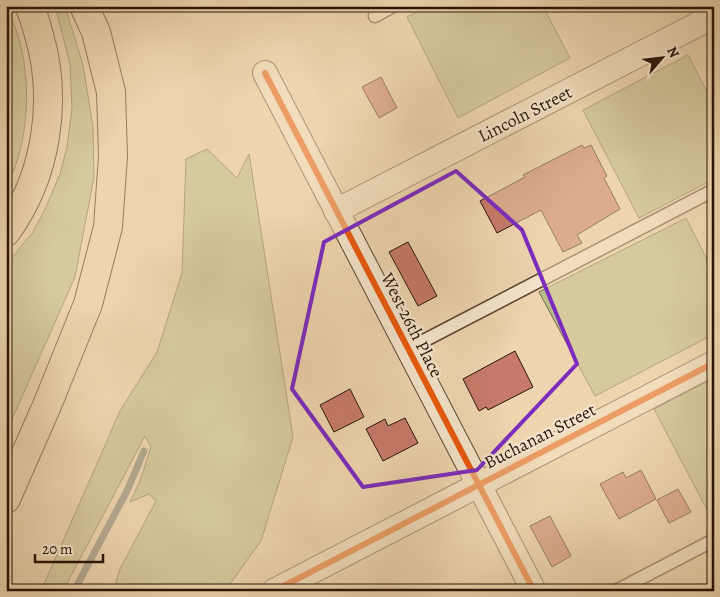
<svg xmlns="http://www.w3.org/2000/svg" width="720" height="597" font-family="Alegreya,serif">
<style>
.green{fill:#b8bd8b;stroke:#70684a}
.lines{fill:none;stroke-linecap:round;stroke-linejoin:round}
.stream{stroke:#6f7571;stroke-width:7}
.building{fill:#c77a6a;stroke:#281409}
.lane-casing{stroke:#5a4432;stroke-width:15}
.street-casing{stroke:#5a4432;stroke-width:26}
.highway-casing{stroke:#281409;stroke-width:30}
.lane{stroke:#f4e4cb;stroke-width:12}
.street{stroke:#f4e4cb;stroke-width:24}
.highway{stroke:#eed5af;stroke-width:28}
.cycleway-casing{stroke:#f4e4cb;stroke-width:9}
.cycleway{stroke:#e8590c;stroke-width:6}
.marked{fill:none;stroke:#7b2cbf;stroke-width:4;stroke-linejoin:round}
.labels{text-anchor:middle;stroke-width:4.5;stroke-linejoin:round;paint-order:stroke}
.street-label{font-size:18px;fill:#281409;stroke:#f4e4cb}
</style>
<rect width="100%" height="100%" fill="#eed5af"/>
<filter id="stains"><feTurbulence type="fractalNoise" baseFrequency=".004" numOctaves="4"/><feColorMatrix values="0 0 0 0 .2 0 0 0 0 .09 0 0 0 0 .02 0 0 0 .5 -.17"/></filter>
<radialGradient id="worn" r=".72"><stop offset=".6" stop-color="#630" stop-opacity="0"/><stop offset="1" stop-color="#630" stop-opacity=".3"/></radialGradient>
<g class="green">
<polygon points="55,6 63,6 68,16 83,65 93,127 94,177 75,277 6,433 6,265 33,232 46,207 60,174 67,147 72,108 70,64"/>
<polygon points="428,6 543,6 570,58 458,118 407,17"/>
<path d="M6,8C34,55 33,139 6,187Z"/>
<polygon points="688,55 714,105 714,179 639,218 583,110"/>
<polygon points="207,149 237,178 249,154 293,437 261,541 225,591 113,591 120,569 156,501 149,494 130,502 140,481 151,447 145,436 63,591 41,591 120,411 157,352 182,273 186,159"/>
<polygon points="686,218 714,273 714,334 595,396 539,292"/>
<polygon points="714,378 714,523 654,409"/>
</g>
<g class="lines">
<polyline class="stream" points="74,591 127,491 144,451"/>
</g>
<g class="building">
<polygon points="381,77 397,108 379,118 362,87"/>
<polygon points="582,145 584,148 591,145 607,176 604,178 620,209 577,235 582,243 563,252 541,210 497,233 480,201 525,177 523,175"/>
<polygon points="408,242 437,296 418,306 389,252"/>
<polygon points="515,351 533,387 488,410 486,407 479,411 463,379"/>
<polygon points="350,389 364,417 334,432 320,405"/>
<polygon points="405,418 418,443 383,461 366,429 385,419 388,426"/>
<polygon points="641,470 656,499 619,519 600,484 623,472 626,478"/>
<polygon points="678,489 691,512 669,523 657,500"/>
<polygon points="550,516 571,556 552,567 530,526"/>
</g>
<g class="lines">
<defs>
<g id="lane">
<polyline points="375,16 393,6"/>
<polyline points="408,349 714,190"/>
<polyline points="616,591 714,540"/>
</g>
<g id="street">
<polyline points="265,73 534,591"/>
<polyline points="336,211 714,16"/>
<polyline points="274,591 714,363"/>
</g>
<g id="highway">
<path d="M6,232C47,176 58,100 39,35C36,25 34,15 29,6"/>
<polyline points="6,499 48,403 88,304 108,227 113,156 111,92 96,32 84,6"/>
</g>
</defs>
<use href="#lane" class="lane-casing"/>
<use href="#street" class="street-casing"/>
<use href="#highway" class="highway-casing"/>
<use href="#lane" class="lane"/>
<use href="#street" class="street"/>
<use href="#highway" class="highway"/>
<defs>
<g id="cycleway">
<polyline points="265,73 534,591"/>
<polyline points="274,591 714,363"/>
</g>
</defs>
<use href="#cycleway" class="cycleway-casing"/>
<use href="#cycleway" class="cycleway"/>
</g>
<path d="M0 0H720V597H0ZM456,171L522,230L577,364L477,470L363,487L292,389L324,242Z" fill="#eed5af" fill-opacity=".55" fill-rule="evenodd"/>
<path class="marked" d="M456,171L522,230L577,364L477,470L363,487L292,389L324,242Z"/>
<g class="labels">
<g class="street-label">
<text transform="translate(525 114) rotate(-27)" y="6">Lincoln Street</text>
<text transform="translate(412 325) rotate(63)" y="6">West 26th Place</text>
<text transform="translate(540 436) rotate(-27)" y="6">Buchanan Street</text>
</g>
</g>
<rect width="720" height="597" fill="none" stroke="#eed5af" stroke-width="25"/>
<rect x="8" y="8" width="705" height="582" fill="none" stroke="#281409" stroke-width="2.5"/>
<rect x="12" y="12" width="695" height="572" fill="none" stroke="#281409"/>
<g transform="translate(662 58) rotate(62)" stroke="#f4e4cb" stroke-width="4" paint-order="stroke">
<path d="M0-4L9 19L0 12L-9 19Z" fill="#281409"/>
<text y="-8" font-size="14" font-weight="bold" text-anchor="middle" fill="#281409">N</text>
</g>
<path d="M35 554v8h68v-8" fill="none" stroke="#281409" stroke-width="2.5"/>
<text x="42" y="554" font-size="15" fill="#281409" stroke="#f4e4cb" stroke-width="4" paint-order="stroke">20 m</text>
<rect width="100%" height="100%" filter="url(#stains)"/>
<rect width="100%" height="100%" fill="url(#worn)"/>
</svg>
